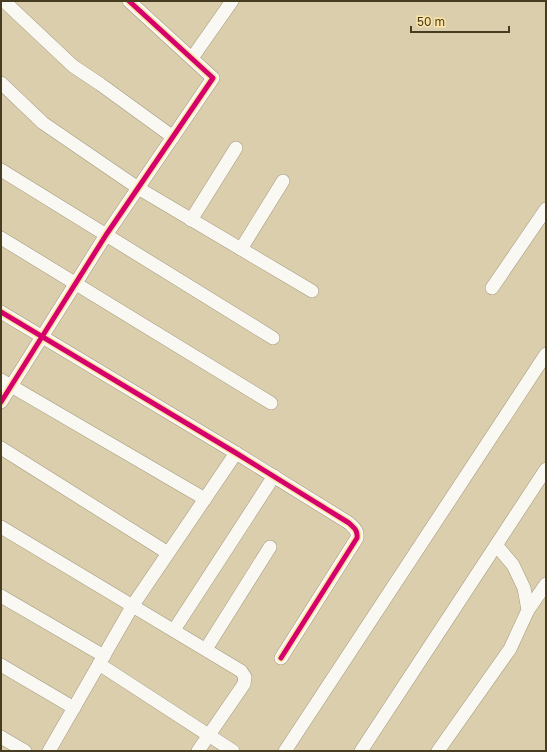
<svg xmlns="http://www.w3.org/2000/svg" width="547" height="752" font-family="'Golos Text',sans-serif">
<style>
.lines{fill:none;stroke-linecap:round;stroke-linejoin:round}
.street-casing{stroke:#a1987d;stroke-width:14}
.street{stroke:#faf8f3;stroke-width:13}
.cycleway-casing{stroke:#fce4a5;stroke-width:8}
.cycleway{stroke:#d6006c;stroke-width:5}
</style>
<rect width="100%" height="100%" fill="#dbceac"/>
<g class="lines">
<defs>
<g id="street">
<polyline points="4,1 73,66 100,84 173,137"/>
<polyline points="192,58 232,1"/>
<polyline points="1,83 43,123 138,188 312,291"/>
<polyline points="1,170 273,338"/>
<polyline points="191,220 236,148"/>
<polyline points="1,238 271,403"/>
<polyline points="241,249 283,181"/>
<polyline points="492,288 546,209"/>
<path d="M1,312L236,453L349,523C354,528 358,530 357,538L281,658"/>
<polyline points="1,380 205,499"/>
<polyline points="1,402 106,235 213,78 129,1"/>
<polyline points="1,448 168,553"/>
<polyline points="1,527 241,671 245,677 244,684 198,751"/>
<polyline points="1,596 104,656"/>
<polyline points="528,610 546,584"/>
<polyline points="174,630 274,476"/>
<polyline points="206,649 270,547"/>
<polyline points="99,664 233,751"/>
<polyline points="1,665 74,708"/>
<polyline points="1,737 25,751"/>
<polyline points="49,751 133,605 236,453"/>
<polyline points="285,751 546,354"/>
<polyline points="361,751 546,469"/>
<polyline points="438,751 510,649 528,610 524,588 513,565 497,546"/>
</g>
</defs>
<use href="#street" class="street-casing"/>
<use href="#street" class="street"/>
<defs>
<g id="cycleway">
<path d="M1,312L236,453L349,523C354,528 358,530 357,538L281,658"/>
<polyline points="1,402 106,235 213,78 129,1"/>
</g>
</defs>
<use href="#cycleway" class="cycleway-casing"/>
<use href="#cycleway" class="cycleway"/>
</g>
<rect width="547" height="752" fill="none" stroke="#453c22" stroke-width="4"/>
<path d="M411 26v6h98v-6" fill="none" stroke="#453c22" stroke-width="2"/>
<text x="417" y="26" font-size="12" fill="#453c22" stroke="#fce4a5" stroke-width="3" paint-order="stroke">50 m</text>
</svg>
